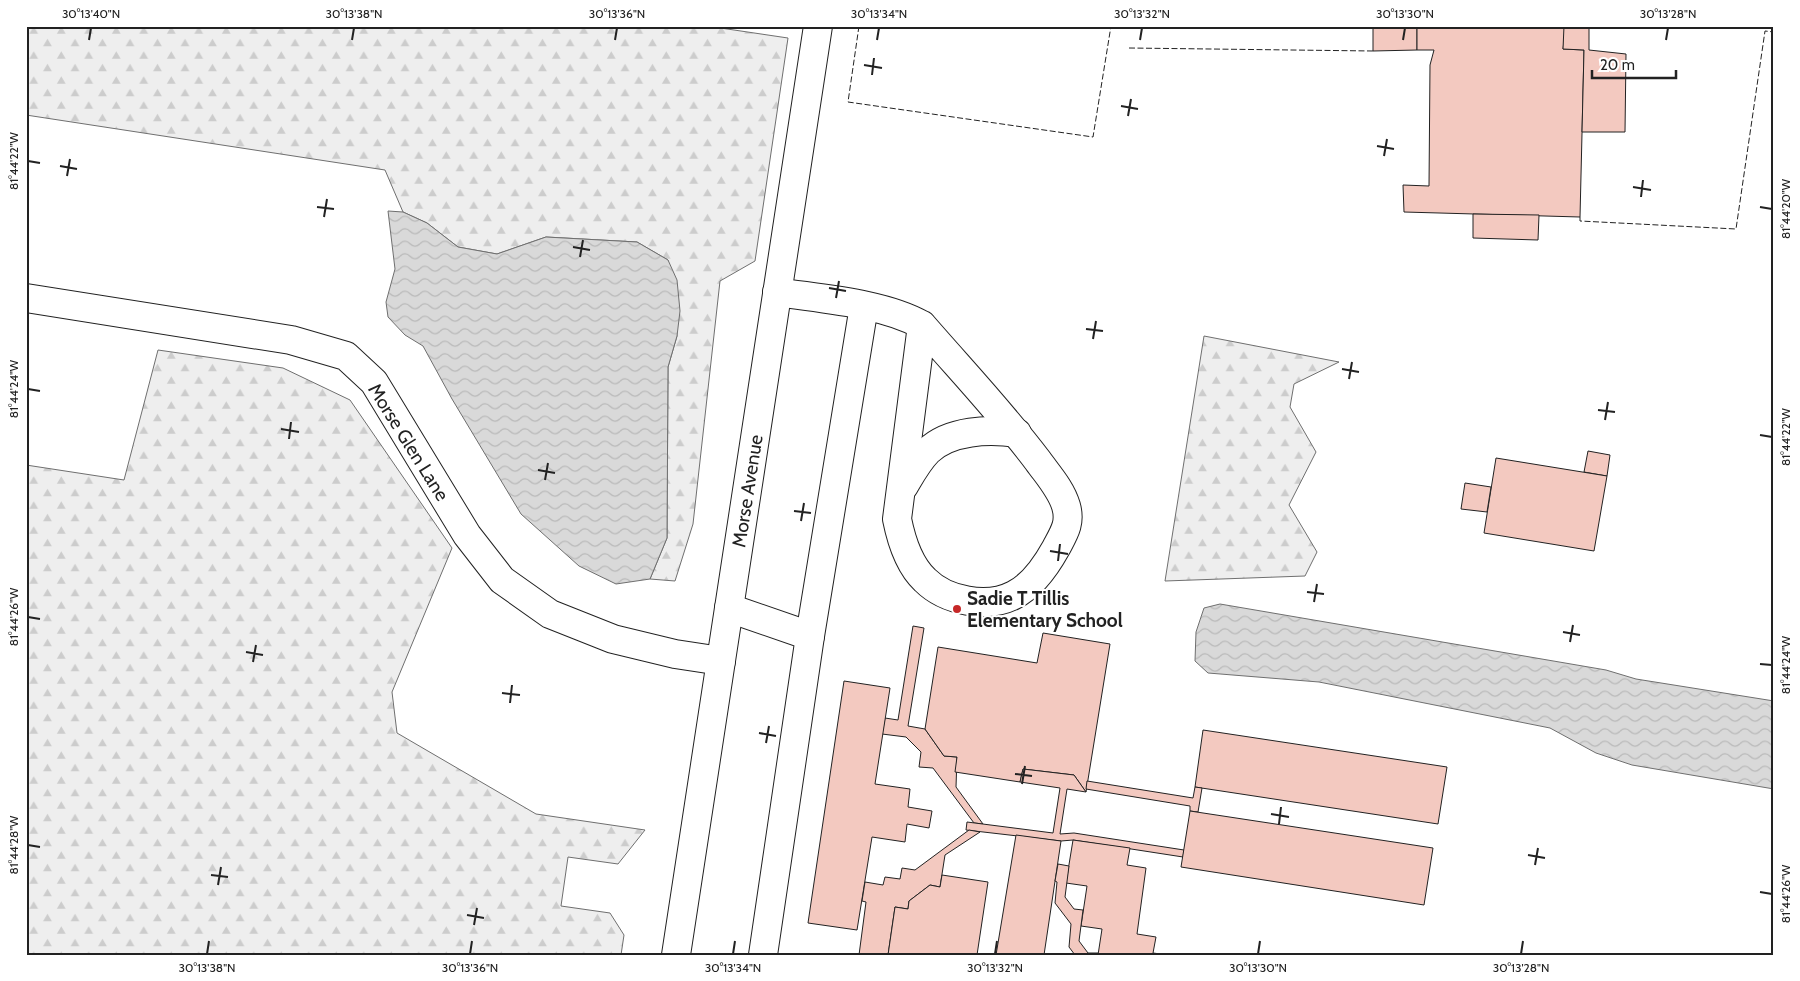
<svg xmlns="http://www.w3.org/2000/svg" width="1800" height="981" font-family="Cabin,sans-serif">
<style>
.forest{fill:url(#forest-firs);stroke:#6f6f6f}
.water{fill:url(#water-waves);stroke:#6f6f6f}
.building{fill:#f3c9c0;stroke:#222}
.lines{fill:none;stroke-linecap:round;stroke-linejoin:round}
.minor-casing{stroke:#222;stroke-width:30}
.minor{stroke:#fff;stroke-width:28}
.fence{stroke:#222;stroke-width:1;stroke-dasharray:6 2.5;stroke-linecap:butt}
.ticks{fill:none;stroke:#222;stroke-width:2}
.poi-dot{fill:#c62828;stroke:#fff;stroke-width:2}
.labels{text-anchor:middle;stroke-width:4;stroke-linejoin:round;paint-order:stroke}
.street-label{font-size:19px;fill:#222;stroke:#fff}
.poi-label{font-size:19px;font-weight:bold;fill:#222;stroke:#fff;text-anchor:start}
.neatline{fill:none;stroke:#222;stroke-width:2}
.ticks-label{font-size:12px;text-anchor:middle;fill:#222}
</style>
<defs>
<pattern id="forest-firs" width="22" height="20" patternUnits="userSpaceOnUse" patternTransform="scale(1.25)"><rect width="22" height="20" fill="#eee"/><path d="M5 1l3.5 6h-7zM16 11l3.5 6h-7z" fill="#ccc"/></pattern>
<pattern id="water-waves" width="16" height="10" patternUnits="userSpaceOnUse" patternTransform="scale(1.25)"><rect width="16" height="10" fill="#d9d9d9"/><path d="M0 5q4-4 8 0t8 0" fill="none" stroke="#bababa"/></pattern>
</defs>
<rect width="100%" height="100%" fill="#fff"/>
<g class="forest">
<polygon points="26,26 707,26 788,38 755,261 720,281 693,524 675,581 650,579 667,538 668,367 677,336 668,260 637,242 546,237 497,254 458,247 427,223 403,212 385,170 26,115"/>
<polygon points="1204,336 1339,362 1294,384 1290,407 1316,452 1289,505 1317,552 1305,576 1165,581"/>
<polygon points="158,350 283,368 350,400 452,548 392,692 397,733 536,814 645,830 618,864 568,857 561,906 610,913 624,935 621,955 26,955 26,465 124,480"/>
</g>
<g class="water">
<polygon points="388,211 403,212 427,223 458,247 497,254 546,237 637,242 668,260 677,280 680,311 677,336 668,367 667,538 650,579 616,584 579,566 521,514 452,399 423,346 405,335 388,317 386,302 395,269"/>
<polygon points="1220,604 1606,670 1636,679 1774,701 1774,789 1632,765 1596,753 1550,728 1319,682 1208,673 1195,661 1196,632 1204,608"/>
</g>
<g class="building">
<polygon points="1373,26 1417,26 1417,50 1373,51"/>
<polygon points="1417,26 1566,26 1563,49 1584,50 1580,217 1404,212 1403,185 1429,186 1430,65 1434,50 1417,50"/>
<polygon points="1564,26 1589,26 1589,50 1626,54 1625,132 1582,132 1584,50 1563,49"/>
<polygon points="1473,214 1539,215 1538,240 1473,238"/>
<polygon points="1588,451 1610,455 1607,476 1584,472"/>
<polygon points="1496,458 1607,476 1594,551 1484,533"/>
<polygon points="1465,483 1491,487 1487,512 1461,509"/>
<polygon points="913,626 924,628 908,726 925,729 944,756 957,757 956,787 983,824 974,823 933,768 919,767 921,752 906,737 882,734 885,718 898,720"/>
<polygon points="1043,633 1110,644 1086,792 1074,775 1023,769 1020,782 955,772 957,757 944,756 925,729 938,647 1037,663"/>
<polygon points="844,681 890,688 875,784 910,789 908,807 932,811 929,828 907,824 905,842 872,837 857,930 808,923"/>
<polygon points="1203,730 1447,767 1438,824 1195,787"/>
<polygon points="1023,769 1074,775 1086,792 1067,789 1060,834 1074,833 1184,850 1183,857 1073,840 1061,841 966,830 967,822 1053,833 1060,788 1020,782"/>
<polygon points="1087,781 1193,798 1195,787 1202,788 1198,812 1190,811 1190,806 1086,789"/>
<polygon points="1190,811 1433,848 1424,905 1181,867"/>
<polygon points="969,830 980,832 945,855 940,887 930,885 909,901 908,909 895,907 888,955 859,955 866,902 862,901 865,882 883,885 885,877 900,879 902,868 915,870"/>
<polygon points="1016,835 1061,841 1044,955 996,955"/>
<polygon points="1073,840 1130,848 1127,865 1146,868 1137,934 1156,937 1153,953 1168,955 1098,955 1102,929 1081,926 1087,886 1066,883"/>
<polygon points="1058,864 1069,866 1065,897 1074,909 1083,910 1079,941 1088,953 1098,953 1098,955 1075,955 1069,947 1071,924 1055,903 1057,882 1055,881"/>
<polygon points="942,875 988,882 977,955 888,955 895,907 908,909 909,901 930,885 940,887"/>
</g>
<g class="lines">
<defs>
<g id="minor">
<path d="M777,292C822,299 883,303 922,325C961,370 1002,413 1038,461C1048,475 1061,489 1066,506C1071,523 1064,533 1056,548C1046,566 1032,586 1014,595C987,609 946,601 925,580C909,565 901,539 897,519L922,325"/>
<polyline points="26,298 291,340 346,356 374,382 467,535 502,580 550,614 613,639 675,654 721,661"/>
<path d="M904,486C911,474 918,461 928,451C950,430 989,429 1017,433"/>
<polyline points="729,608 810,636 763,955"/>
<polyline points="810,636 864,306"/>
<polyline points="676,955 818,26"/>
</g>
</defs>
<use href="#minor" class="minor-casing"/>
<use href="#minor" class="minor"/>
<g class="fence">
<polyline points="859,26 848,102 1093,137 1111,26"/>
<polyline points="1129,48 1373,51"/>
<polyline points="1580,217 1580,221 1736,229 1765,31 1774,32"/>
</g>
</g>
<path class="ticks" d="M89,40L91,28M352,40L354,28M615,40L617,28M877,40L879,28M1140,40L1142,28M1403,40L1405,28M1666,40L1668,28M864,65L882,68M872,75L874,58M1121,106L1138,109M1128,116L1131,99M1377,146L1394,149M1384,156L1387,139M28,161L40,163M60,166L77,169M67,176L70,159M1633,187L1651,190M1641,197L1643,180M317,207L334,209M1760,207L1772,209M324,217L327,199M573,247L590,250M580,257L583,240M829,288L846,291M836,298L839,281M1086,329L1103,331M1093,339L1096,321M1342,369L1359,372M1349,379L1352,362M28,389L40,391M1598,410L1615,412M1605,420L1608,402M281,429L299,432M1760,435L1772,437M289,439L291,422M538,470L555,473M545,480L548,463M794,511L811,513M801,521L804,503M1050,551L1068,554M1058,561L1060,544M1307,592L1324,594M1314,602L1317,584M28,617L40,619M1563,632L1580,635M1570,642L1573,625M246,652L263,655M253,662L256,645M1760,664L1772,665M502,693L520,695M510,703L512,685M759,733L776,736M766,743L769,726M1015,774L1032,776M1022,784L1025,766M1271,814L1289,817M1279,824L1281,807M28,845L40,847M1528,855L1545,858M1535,865L1538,848M211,875L228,877M218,885L221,867M1760,892L1772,894M467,915L484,918M474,925L477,908M207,954L209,941M470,954L472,941M733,954L735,941M995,954L997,941M1258,954L1260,941M1521,954L1523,941"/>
<circle class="poi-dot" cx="957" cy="609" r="5"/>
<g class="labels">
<g class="street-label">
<text transform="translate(409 442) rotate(58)" y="7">Morse Glen Lane</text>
<text transform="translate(747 491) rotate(-81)" y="7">Morse Avenue</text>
</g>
<g class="poi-label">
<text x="967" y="605">Sadie T Tillis<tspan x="967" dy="22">Elementary School</tspan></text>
</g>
</g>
<rect width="1800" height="981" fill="none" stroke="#ffffff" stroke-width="55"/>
<path d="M1592 70v8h84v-8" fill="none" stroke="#222222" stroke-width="2.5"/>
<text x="1600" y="70" font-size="15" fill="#222222" stroke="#ffffff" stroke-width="4" paint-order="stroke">20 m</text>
<rect x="28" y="28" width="1744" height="926" class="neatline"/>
<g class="ticks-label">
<text x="91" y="18">30°13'40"N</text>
<text x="354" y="18">30°13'38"N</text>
<text x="617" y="18">30°13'36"N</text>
<text x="879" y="18">30°13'34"N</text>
<text x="1142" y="18">30°13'32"N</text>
<text x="1405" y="18">30°13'30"N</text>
<text x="1668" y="18">30°13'28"N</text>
<text transform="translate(14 161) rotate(-90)" y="4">81°44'22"W</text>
<text transform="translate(1786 209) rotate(-90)" y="4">81°44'20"W</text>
<text transform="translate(14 389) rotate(-90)" y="4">81°44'24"W</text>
<text transform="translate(1786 437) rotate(-90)" y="4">81°44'22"W</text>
<text transform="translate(14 617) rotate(-90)" y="4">81°44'26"W</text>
<text transform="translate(1786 665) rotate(-90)" y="4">81°44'24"W</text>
<text transform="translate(14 845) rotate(-90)" y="4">81°44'28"W</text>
<text transform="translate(1786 894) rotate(-90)" y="4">81°44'26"W</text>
<text x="207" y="972">30°13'38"N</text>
<text x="470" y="972">30°13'36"N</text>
<text x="733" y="972">30°13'34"N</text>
<text x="995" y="972">30°13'32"N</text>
<text x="1258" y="972">30°13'30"N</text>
<text x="1521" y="972">30°13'28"N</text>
</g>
</svg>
